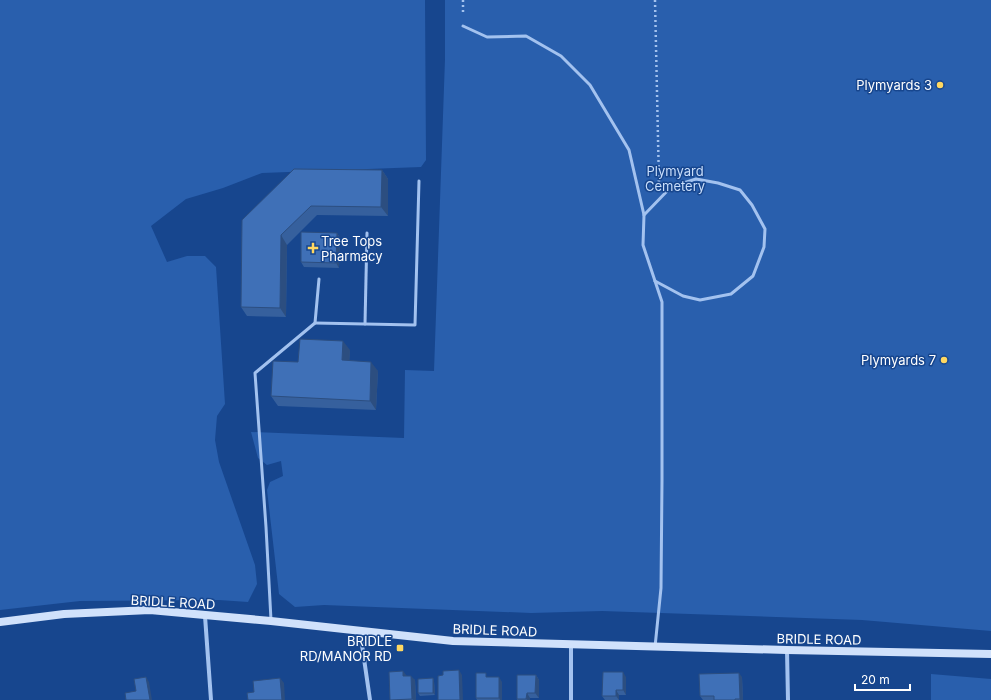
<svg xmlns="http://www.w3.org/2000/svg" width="991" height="700" font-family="Inter,sans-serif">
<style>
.green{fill:#295fad}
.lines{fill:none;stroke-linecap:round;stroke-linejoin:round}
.path{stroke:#a3c2ef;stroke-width:2.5;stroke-dasharray:2 3;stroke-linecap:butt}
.lane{stroke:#a3c2ef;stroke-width:3}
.street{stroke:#a3c2ef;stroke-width:4}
.secondary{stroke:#d0e1fb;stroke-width:8}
.wall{fill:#36609d}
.shaded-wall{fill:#2c4e80}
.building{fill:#3f70b7;stroke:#2c4e80}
.poi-dot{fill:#ffd861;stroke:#17468e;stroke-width:1.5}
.labels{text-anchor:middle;stroke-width:3;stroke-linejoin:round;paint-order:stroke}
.poi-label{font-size:13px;fill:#fff;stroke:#17468e;text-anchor:end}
.park-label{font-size:13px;fill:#c9defb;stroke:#17468e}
.street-label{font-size:13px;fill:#fff;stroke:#17468e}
</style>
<rect width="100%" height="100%" fill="#17468e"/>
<g class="green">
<polygon points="0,0 425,0 426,160 421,167 262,173 223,188 186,199 151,226 167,262 187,256 205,256 216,267 225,404 217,416 215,440 219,462 255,565 257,584 248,602 219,600 80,601 0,610"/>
<polygon points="445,0 991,0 991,631 862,620 602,611 531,613 324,605 295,607 279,594 267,490 270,482 283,476 281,461 267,465 258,458 251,432 404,438 405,370 434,371 445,59"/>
<polygon points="931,674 991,679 991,700 931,700"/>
</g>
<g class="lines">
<g class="path">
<polyline points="463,0 463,15"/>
<polyline points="655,0 659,184"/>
</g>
<g class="lane">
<polyline points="463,26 487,37 526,36 561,56 590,85 629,150 644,215 643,245 662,302 662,481 661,588 655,647"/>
<polyline points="644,215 671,187 696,179 718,183 740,190 752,205 765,229 764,247 753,276 731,294 700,300 683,296 655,281"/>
<polyline points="315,323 415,325 419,181"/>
<polyline points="365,324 367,233"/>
<polyline points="271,620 266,527 255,373 315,323 319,279"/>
</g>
<g class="street">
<polyline points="205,616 211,700"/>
<polyline points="360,631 370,700"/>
<polyline points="787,650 788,700"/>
<polyline points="571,700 571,645"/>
</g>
<polyline class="secondary" points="0,622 64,614 150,610 271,621 453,641 787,650 991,654"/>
</g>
<g class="wall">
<polygon points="382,170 388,179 388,216 317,215 287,245 286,317 247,316 241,307 242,220"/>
<polygon points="337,233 340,238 339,268 304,267 301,262"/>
<polygon points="350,350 349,361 378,371 376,410 278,406 271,396 298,362"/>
<polygon points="536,675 539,680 539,698 530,698 530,700 517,700 517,699"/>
<polygon points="406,676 415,680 416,700 390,700"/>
<polygon points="488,677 502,682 502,700 477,700 476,698"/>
<polygon points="626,677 626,695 619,695 619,700 605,700 602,696"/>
<polygon points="742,677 743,700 703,700 700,696"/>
<polygon points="433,678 434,681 435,695 420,696 418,693"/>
</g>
<g class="shaded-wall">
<polygon points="382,170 388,179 388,216 381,207"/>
<polygon points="337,233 340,238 339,268 336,263"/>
<polygon points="281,235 287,245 286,317 280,308"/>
<polygon points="343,341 350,350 349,370 342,360"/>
<polygon points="371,362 378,371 376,410 370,401"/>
<polygon points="459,670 462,675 463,700 460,700"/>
<polygon points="403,671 407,676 403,676"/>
<polygon points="623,672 626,677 626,695 623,690"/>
<polygon points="739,673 742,677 743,700 740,700 740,699"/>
<polygon points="536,675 539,680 539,698 535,693"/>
<polygon points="411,676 415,680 416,700 413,700 412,699"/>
<polygon points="146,677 149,682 152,700 150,700"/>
<polygon points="499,677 502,682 502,700 500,700 499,698"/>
<polygon points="280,678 284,683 285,700 282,700"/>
<polygon points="433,678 434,681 435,695 433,693"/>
<polygon points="616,690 619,695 619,700 616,696"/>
<polygon points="527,693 530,698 530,700 527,700 526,699"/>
</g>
<g class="building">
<polygon points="294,169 382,170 381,207 311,206 281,235 280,308 241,307 242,220"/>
<polygon points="301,232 337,233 336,263 301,262"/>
<polygon points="300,339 343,341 342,360 371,362 370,401 271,396 273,361 298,362"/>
<polygon points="459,670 460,700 438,700 438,676 443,675 443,671"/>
<polygon points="403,671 403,676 411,676 412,699 390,700 389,672"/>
<polygon points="603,672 623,672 623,690 616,690 616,696 602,696"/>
<polygon points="476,673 486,673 486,677 499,677 499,698 476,698"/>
<polygon points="739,673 740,699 735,699 735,700 714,700 714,696 700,696 699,674"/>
<polygon points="517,675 536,675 535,693 527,693 526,699 517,699"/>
<polygon points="146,677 150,700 126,700 125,693 136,691 134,679"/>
<polygon points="280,678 282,700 248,700 247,693 254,692 253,681"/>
<polygon points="433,678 433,693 418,693 418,679"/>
</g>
<g class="poi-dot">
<circle cx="940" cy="85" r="4"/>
<path d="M311 242h4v4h4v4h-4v4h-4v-4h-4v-4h4z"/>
<circle cx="944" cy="360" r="4"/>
<rect x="396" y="644" width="8" height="8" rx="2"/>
</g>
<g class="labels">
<g class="poi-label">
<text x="932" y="90">Plymyards 3</text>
<text x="321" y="246" text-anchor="start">Tree Tops<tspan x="321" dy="15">Pharmacy</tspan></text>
<text x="936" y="365">Plymyards 7</text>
<text x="392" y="646">BRIDLE<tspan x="392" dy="15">RD/MANOR RD</tspan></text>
</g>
<g class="park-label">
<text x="675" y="176">Plymyard<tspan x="675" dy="15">Cemetery</tspan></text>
</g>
<g class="street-label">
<text transform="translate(173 602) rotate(3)" y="5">BRIDLE ROAD</text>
<text transform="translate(495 630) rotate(2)" y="5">BRIDLE ROAD</text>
<text transform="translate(819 639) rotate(1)" y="5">BRIDLE ROAD</text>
</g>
</g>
<path d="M855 684v6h55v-6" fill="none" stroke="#ffffff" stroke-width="2"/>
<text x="861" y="684" font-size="12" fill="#ffffff" stroke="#17468e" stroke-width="3" paint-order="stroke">20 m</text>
</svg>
